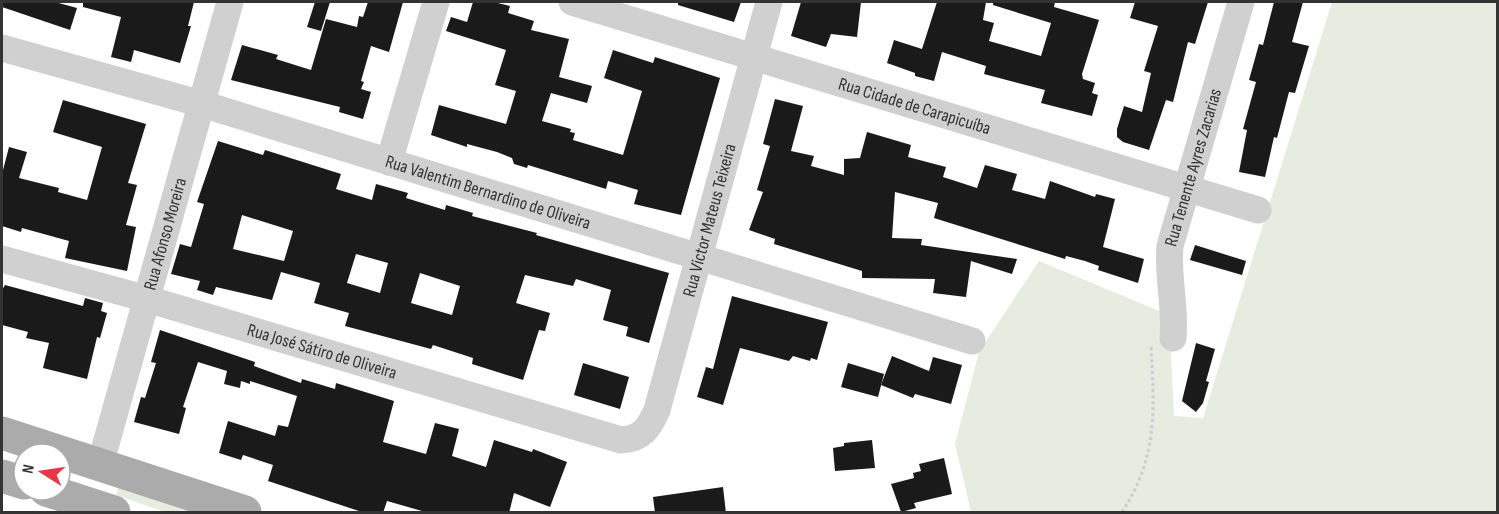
<svg xmlns="http://www.w3.org/2000/svg" width="1499" height="514" font-family="'Sofia Sans Condensed',sans-serif">
<style>
.green{fill:#e6ecdf}
.building{fill:#1a1a1a;fill-rule:evenodd}
.lines{fill:none;stroke-linecap:round;stroke-linejoin:round}
.path{stroke:#cdcdcd;stroke-width:3;stroke-dasharray:3 3;stroke-linecap:butt}
.minor{stroke:#d0d0d0;stroke-width:27}
.major{stroke:#ababab;stroke-width:33}
.labels{text-anchor:middle;stroke-width:6;stroke-linejoin:round;paint-order:stroke}
.street-label{font-size:18px;fill:#333;stroke:#fff}
</style>
<rect width="100%" height="100%" fill="#fff"/>
<g class="green">
<polygon points="1332,2 1497,2 1497,512 971,512 955,444 979,352 1039,261 1169,315 1174,416 1203,418"/>
<polygon points="119,485 200,512 165,512 116,495"/>
</g>
<g class="building">
<polygon points="2,2 55,2 77,8 70,30 2,7"/>
<polygon points="83,2 194,2 188,26 191,26 180,63 134,50 131,62 111,57 121,17 83,7"/>
<polygon points="315,2 330,2 321,31 307,27"/>
<polygon points="368,2 403,2 389,52 371,46 361,81 364,82 361,89 371,92 363,119 339,112 340,107 231,80 242,45 278,55 276,59 311,70 326,19 357,27 359,16 363,17"/>
<polygon points="473,2 494,2 510,6 508,13 534,21 531,30 569,39 559,77 592,86 587,103 551,93 542,121 571,129 570,132 575,133 573,140 623,155 642,91 604,78 613,50 653,63 655,57 720,78 681,215 634,204 638,190 608,181 606,189 528,165 527,168 514,164 512,158 497,152 467,144 467,147 431,135 439,105 506,124 516,91 495,85 506,50 446,31 451,17 467,22"/>
<polygon points="678,2 741,2 734,22 678,5"/>
<polygon points="801,2 861,2 857,37 831,34 826,47 791,36"/>
<polygon points="937,2 986,2 983,20 994,23 989,41 1041,56 1051,23 993,5 993,2 1055,2 1054,7 1099,20 1082,74 1083,79 1095,83 1092,93 1098,95 1092,116 1041,103 1045,90 984,74 986,66 942,52 934,81 915,76 915,73 887,63 894,40 922,49"/>
<polygon points="1135,2 1208,2 1195,44 1188,42 1173,102 1166,100 1149,150 1123,142 1117,137 1117,129 1124,106 1142,112 1151,73 1144,71 1158,26 1130,18"/>
<polygon points="1274,2 1303,2 1292,42 1309,46 1295,93 1289,92 1277,138 1274,137 1265,177 1239,172 1247,130 1243,129 1256,82 1249,80 1259,44 1263,45"/>
<polygon points="775,99 803,106 791,151 814,156 811,166 844,175 844,159 860,158 867,132 911,145 908,157 946,167 943,177 977,188 985,165 1017,174 1012,190 1045,199 1050,181 1095,197 1096,194 1115,199 1103,247 1144,259 1138,283 1098,270 1099,266 1085,261 1066,256 1065,259 934,218 938,203 895,192 892,238 922,239 921,245 1017,259 1012,274 971,261 966,297 933,293 935,279 862,278 862,271 774,244 775,239 749,230 763,192 757,190 770,146 763,144"/>
<polygon points="63,100 146,124 128,183 137,185 126,225 136,227 127,271 65,258 69,241 22,228 21,232 2,226 2,174 9,147 27,152 19,178 59,188 58,192 87,200 102,147 53,132"/>
<path d="M218,141L263,155L265,150L341,174L336,189L372,200L376,184L408,193L406,198L445,210L446,205L473,213L472,216L537,233L536,235L669,273L649,343L626,336L628,327L603,320L611,290L576,279L573,286L525,275L516,303L550,313L545,331L539,330L523,380L472,364L473,358L433,345L431,349L345,326L349,313L314,303L320,283L281,272L272,300L216,287L213,295L197,290L200,281L171,274L180,244L191,247L204,204L197,202ZM242,215L293,231L284,261L233,249ZM356,254L388,263L380,293L347,283ZM420,273L460,286L452,315L411,303Z"/>
<polygon points="1195,245 1246,261 1242,275 1190,260"/>
<polygon points="5,285 83,306 85,298 103,303 101,311 107,313 100,338 97,337 87,379 43,368 49,343 26,338 28,332 2,325 2,290"/>
<polygon points="732,296 828,322 817,360 811,358 810,361 793,356 789,361 740,348 723,405 697,397 706,367 713,369"/>
<polygon points="160,330 255,362 254,366 301,383 302,379 335,389 336,383 394,401 383,442 426,454 435,423 459,429 452,456 486,467 494,440 532,452 533,449 567,462 550,507 514,493 509,513 429,513 387,501 383,513 365,513 268,481 273,465 243,455 241,460 219,453 228,421 275,436 278,425 288,427 297,396 250,381 250,384 241,381 240,388 224,384 227,371 198,362 183,407 186,408 179,434 134,422 141,397 145,398 156,363 151,362"/>
<polygon points="1196,343 1215,349 1206,381 1209,382 1203,403 1196,412 1182,401"/>
<polygon points="892,356 929,371 933,357 962,365 951,404 915,394 913,398 881,385"/>
<polygon points="583,363 629,377 620,409 574,395"/>
<polygon points="848,363 884,374 878,397 841,387"/>
<polygon points="872,440 875,468 835,471 833,448 844,446 844,443"/>
<polygon points="944,458 952,494 914,503 916,508 901,512 891,484 914,478 913,473 921,471 919,464"/>
<polygon points="723,487 726,513 655,513 653,497"/>
</g>
<g class="lines">
<path class="path" d="M1122,512C1159,456 1154,407 1151,344"/>
<g class="minor">
<path id="s1" d="M572,2L1258,210"/>
<path id="s2" d="M2,48L202,104L972,341"/>
<polyline points="389,162 436,2"/>
<path id="s3" d="M2,259L147,299L621,440C642,439 649,428 657,410L769,2"/>
<path id="s4" d="M1173,338C1176,306 1167,277 1170,246L1241,2"/>
<path id="s5" d="M100,465L230,2"/>
</g>
<g class="major">
<polyline points="2,433 245,512"/>
<polyline points="2,476 24,483"/>
<polyline points="46,490 114,512"/>
</g>
</g>
<g class="labels">
<g class="street-label">
<text dy="6" stroke="none"><textPath href="#s1" startOffset="358">Rua Cidade de Carapicuíba</textPath></text>
<text dy="6" stroke="none"><textPath href="#s4" startOffset="174">Rua Tenente Ayres Zacarias</textPath></text>
<text dy="6" stroke="none"><textPath href="#s2" startOffset="507">Rua Valentim Bernardino de Oliveira</textPath></text>
<text dy="6" stroke="none"><textPath href="#s3" startOffset="892">Rua Victor Mateus Teixeira</textPath></text>
<text dy="6" stroke="none"><textPath href="#s5" startOffset="240">Rua Afonso Moreira</textPath></text>
<text dy="6" stroke="none"><textPath href="#s3" startOffset="333">Rua José Sátiro de Oliveira</textPath></text>
</g>
</g>
<rect width="1499" height="514" fill="none" stroke="#333333" stroke-width="6"/>
<g transform="translate(42 472) rotate(282)"><circle r="28" fill="#ffffff" stroke="#adadad" stroke-width="1.5"/>
<path d="M0-4.5L10 22L0 15L-10 22Z" fill="#e63946"/>
<text y="-9" font-size="16" font-weight="bold" text-anchor="middle" fill="#333333">N</text>
</g>
</svg>
